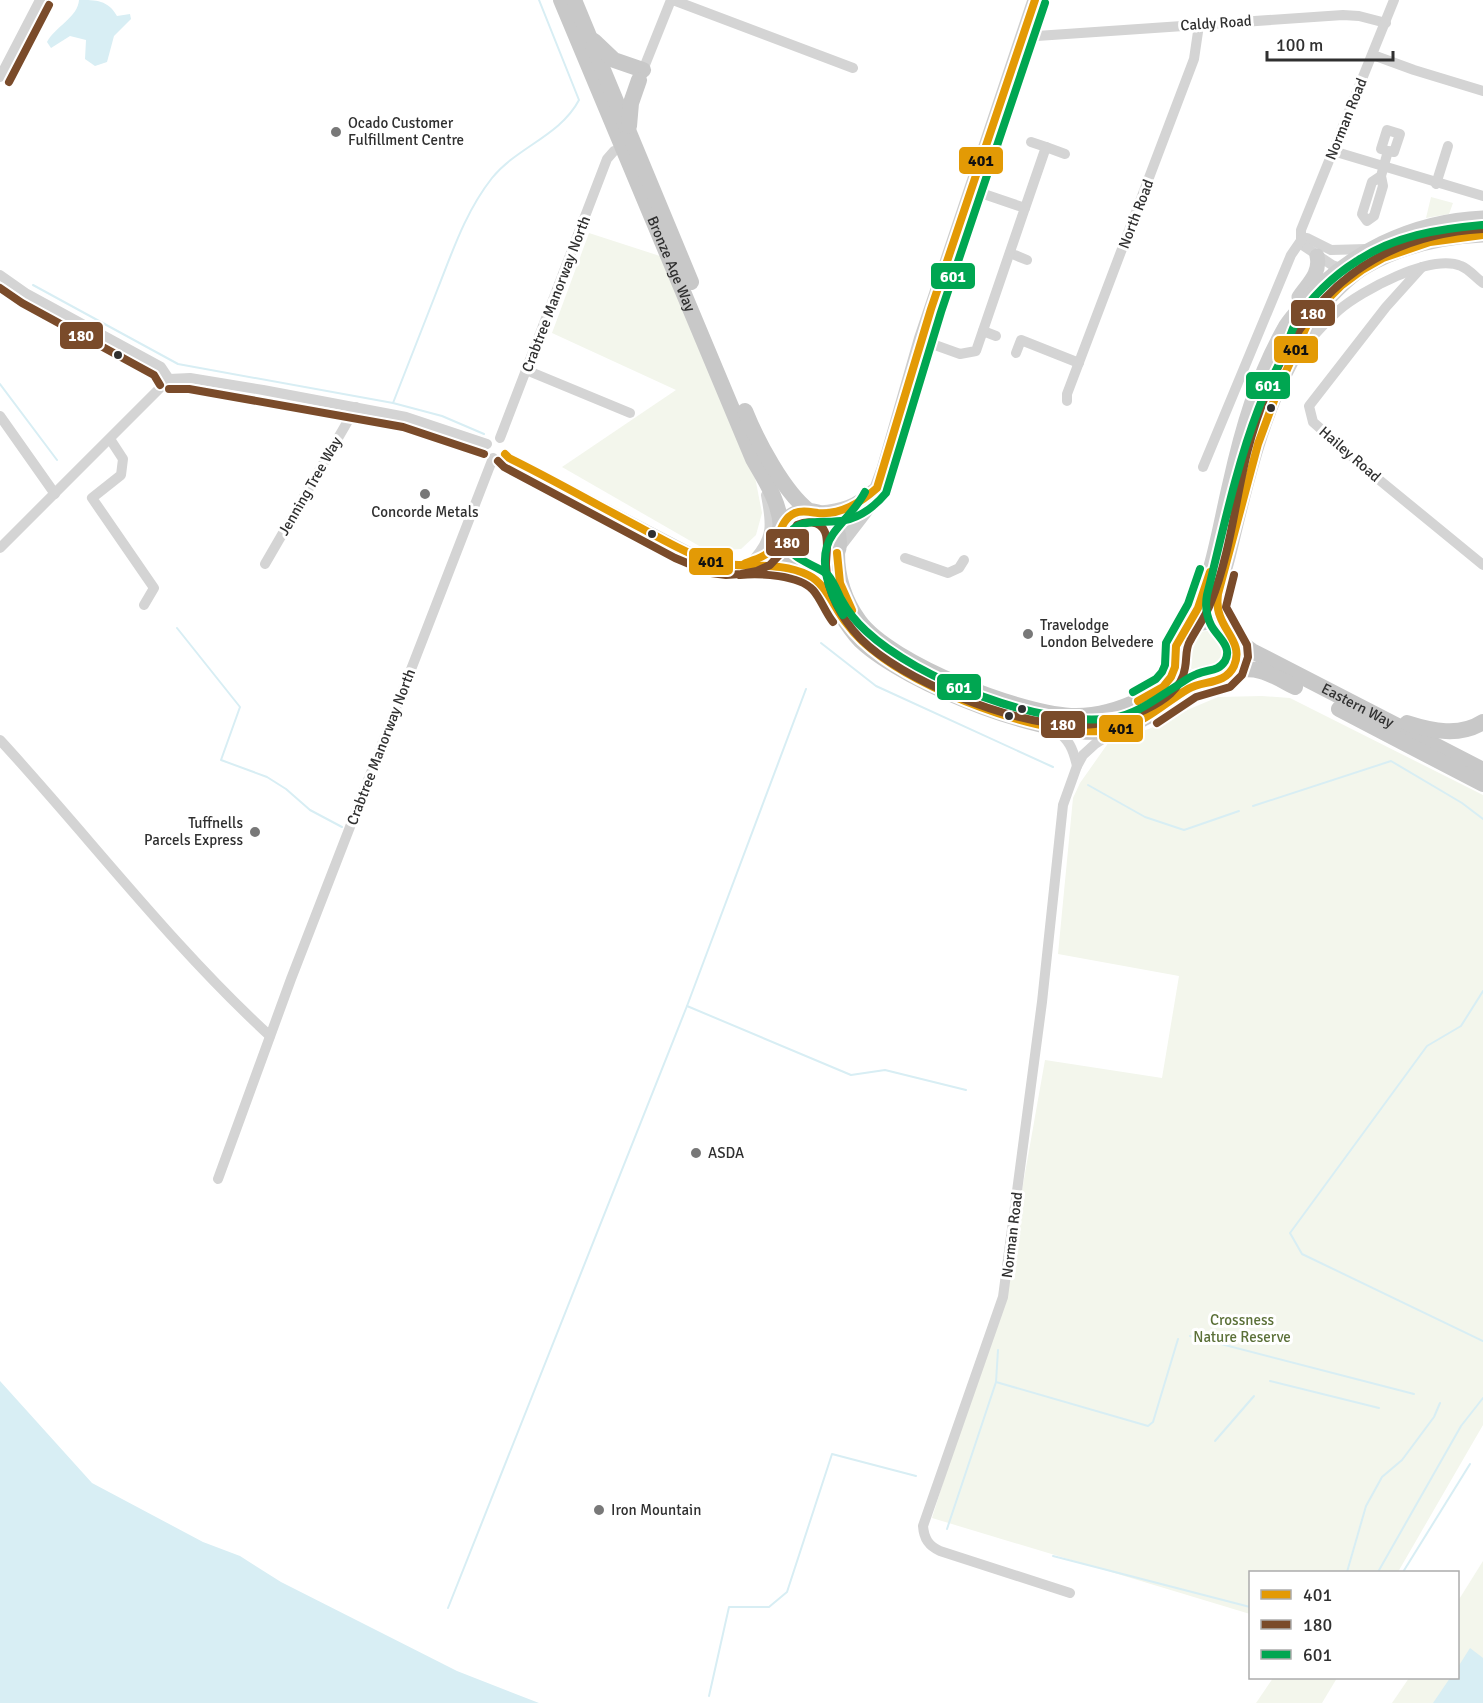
<svg xmlns="http://www.w3.org/2000/svg" width="1483" height="1703" font-family="Signika,sans-serif">
<style>
.green{fill:#f3f6ec}
.water{fill:#d8eef4}
.lines{fill:none;stroke-linecap:round;stroke-linejoin:round}
.stream{stroke:#d8eef4;stroke-width:2}
.street{stroke:#d4d4d4;stroke-width:10}
.secondary{stroke:#cecece;stroke-width:15}
.primary{stroke:#c8c8c8;stroke-width:16}
.bus-1-casing{stroke:#fff;stroke-width:12}
.bus-2-casing{stroke:#fff;stroke-width:12}
.bus-3-casing{stroke:#fff;stroke-width:12}
.bus-1{stroke:#e39a05;stroke-width:8}
.bus-2{stroke:#7a4b2a;stroke-width:8}
.bus-3{stroke:#00a651;stroke-width:8}
.poi-dot{fill:#787878;stroke:#fff;stroke-width:2}
.bus-dot{fill:#303030;stroke:#fff;stroke-width:2}
.labels{text-anchor:middle;stroke-width:6;stroke-linejoin:round;paint-order:stroke}
.street-label{font-size:15px;fill:#303030;stroke:#fff}
.poi-label{font-size:15px;fill:#303030;stroke:#fff;text-anchor:start}
.park-label{font-size:15px;fill:#5b7038;stroke:#fff}
.line-badge{stroke:#fff;stroke-width:2}
.badge-label{font-size:16px;text-anchor:middle;font-weight:bold;fill:#fff}
.pale-badge-label{font-size:16px;text-anchor:middle;font-weight:bold;fill:#111}
</style>
<rect width="100%" height="100%" fill="#fff"/>
<g class="green">
<polygon points="1431,197 1453,203 1449,214 1426,218"/>
<polygon points="589,233 663,257 755,477 762,513 756,535 741,549 708,551 562,467 676,390 552,333"/>
<circle cx="1207" cy="653" r="22"/>
<polygon points="1262,696 1290,698 1483,795 1483,1425 1398,1572 1250,1572 1250,1614 932,1518 1006,1281 1045,1060 1162,1078 1179,976 1058,954 1073,798 1080,783 1111,739 1149,729 1180,713 1218,697"/>
<polygon points="1483,1561 1483,1703 1392,1703 1409,1678 1458,1678 1458,1601"/>
<polygon points="1273,1678 1337,1678 1322,1703 1256,1703"/>
</g>
<g class="water">
<path d="M79,0C96,0 108,0 117,16L130,14L131,19L114,36L107,62L95,66L85,59L86,40L70,36L51,48L47,42C55,27 78,17 79,0Z"/>
<polygon points="0,1381 92,1483 203,1542 240,1556 281,1582 457,1671 539,1703 0,1703"/>
<polygon points="1470,1648 1483,1658 1483,1703 1433,1703 1450,1678 1458,1678 1458,1667"/>
</g>
<g class="lines">
<g class="stream">
<polyline points="33,285 178,364 393,403 442,416 484,434"/>
<polyline points="0,384 57,460"/>
<path d="M393,403C408,365 423,327 438,288C453,250 466,211 492,178C517,147 560,136 579,100L539,0"/>
<polyline points="177,628 240,707 221,760 267,777 286,789 310,810 342,827"/>
<polyline points="821,643 876,686 1053,767"/>
<polyline points="1088,785 1145,817 1184,830 1239,811"/>
<polyline points="1253,806 1391,761 1462,803 1483,819"/>
<polyline points="1483,991 1461,1026 1427,1046 1290,1233 1302,1254 1483,1341"/>
<polyline points="687,1006 851,1075 885,1070 966,1090"/>
<polyline points="1190,1336 1414,1394"/>
<polyline points="1270,1381 1379,1408"/>
<polyline points="996,1382 1148,1426 1153,1422 1178,1339"/>
<polyline points="1215,1441 1254,1396"/>
<polyline points="947,1529 996,1382 998,1350"/>
<polyline points="1053,1556 1250,1607"/>
<polyline points="1347,1572 1366,1506 1382,1477 1402,1460 1434,1417 1440,1403"/>
<polyline points="1378,1572 1461,1426 1483,1398"/>
<polyline points="1403,1572 1470,1464"/>
<polyline points="448,1608 687,1006 806,689"/>
<polyline points="709,1696 729,1607 769,1607 787,1592 832,1454 916,1476"/>
</g>
<g class="street">
<polyline points="673,0 853,68"/>
<polyline points="1037,36 1343,15 1359,16 1386,23"/>
<polyline points="1373,55 1414,70 1483,91"/>
<polyline points="641,75 671,0"/>
<polyline points="0,77 40,0"/>
<polyline points="1046,147 1065,154"/>
<polyline points="1333,151 1483,196"/>
<polyline points="1381,176 1383,186 1374,216 1367,221 1362,214 1372,182 1381,176 1388,151 1381,149 1387,130 1400,134 1394,152 1388,151"/>
<polyline points="1436,184 1448,146"/>
<polyline points="1025,208 1046,147 1031,142"/>
<polyline points="1302,239 1307,238 1331,250 1367,249"/>
<polyline points="1010,253 1027,260"/>
<polyline points="1422,267 1386,307 1309,406 1313,422 1366,469 1483,565"/>
<polyline points="1345,270 1332,265 1301,244 1301,230 1394,0"/>
<polyline points="0,275 27,294 161,367 169,379"/>
<polyline points="983,331 996,336"/>
<polyline points="921,340 960,354 976,351 1025,208 972,190"/>
<polyline points="1016,353 1021,340 1079,363"/>
<path d="M1297,354C1311,339 1324,323 1339,310C1361,291 1431,253 1461,266C1469,269 1476,278 1483,283"/>
<polyline points="526,370 630,413"/>
<polyline points="1067,401 1067,394 1194,59 1199,25"/>
<polyline points="0,416 55,494"/>
<polyline points="500,438 607,159 614,151"/>
<polyline points="110,439 123,459 121,475 92,498 154,588 144,605"/>
<polyline points="505,454 509,458 703,559 718,564 767,565 795,569"/>
<polyline points="1203,467 1291,255 1302,239"/>
<polyline points="0,548 169,379 190,378 263,390 406,417 487,444"/>
<polyline points="905,558 948,573 959,568 964,560"/>
<path d="M754,559C774,537 771,522 766,495"/>
<path d="M755,559C768,556 772,549 777,538"/>
<polyline points="265,564 356,407"/>
<path d="M1055,729C1069,740 1073,748 1077,766"/>
<path d="M0,740C90,838 171,945 270,1036"/>
<polyline points="218,1179 291,979 493,458"/>
<path d="M1070,1593L940,1551C929,1546 924,1539 923,1526L1003,1297L1042,1002L1063,805L1077,766L1083,755L1095,744L1112,733"/>
</g>
<g class="secondary">
<path d="M1299,297C1308,284 1321,273 1317,256"/>
<path d="M820,513C841,511 857,507 874,491"/>
<polyline points="839,545 872,502 884,469 921,340 1035,0"/>
<path d="M1225,628L1218,616L1216,602C1219,585 1225,570 1229,553C1245,487 1260,418 1293,358C1298,349 1300,338 1305,329C1313,312 1349,276 1365,267C1401,246 1442,237 1483,235"/>
<path d="M1185,630C1212,585 1218,533 1230,483C1242,429 1257,377 1284,329C1288,321 1295,314 1301,307C1345,253 1413,221 1483,218"/>
</g>
<g class="primary">
<path id="s1" d="M561,0L753,459C765,480 780,502 781,528"/>
<polyline points="574,0 691,282"/>
<polyline points="594,41 614,60 643,70"/>
<polyline points="629,126 631,103 639,80"/>
<path d="M745,411C757,441 784,492 809,511"/>
<circle cx="808" cy="542" r="31"/>
<path d="M837,553C837,579 844,600 859,621C890,664 1024,716 1076,716C1098,716 1122,709 1142,699C1159,690 1174,680 1176,660"/>
<path d="M808,573C832,590 840,620 861,641C905,683 1059,746 1118,729C1148,720 1176,698 1202,683"/>
<circle cx="1207" cy="653" r="31"/>
<path id="s2" d="M1234,638L1252,651L1483,770"/>
<path d="M1231,672C1257,664 1272,675 1295,687"/>
<polyline points="1339,709 1483,784"/>
<path d="M1407,723C1432,731 1460,737 1483,722"/>
</g>
<defs>
<g id="bus-1">
<path d="M505,454L509,458C554,480 597,505 641,528C662,539 684,552 706,560C739,571 776,559 808,575C827,584 834,609 847,624C857,638 869,648 883,658C936,696 1057,744 1122,728C1147,721 1166,702 1188,689C1204,680 1225,685 1234,666C1243,645 1226,634 1220,616C1217,609 1217,602 1218,594L1258,444L1279,387L1307,325L1324,303L1342,285L1362,270L1383,258L1430,242L1483,235"/>
<polyline points="837,553 840,583 852,610"/>
<path d="M744,564C752,560 763,558 769,552C780,540 779,520 795,513C802,510 810,512 818,513C841,515 860,503 877,488L931,309L1035,0"/>
<polyline points="1138,701 1163,687 1171,677 1175,667 1176,646 1198,608 1210,572"/>
</g>
<g id="bus-2">
<polyline points="9,82 49,5"/>
<polyline points="0,288 22,303 154,375 160,385"/>
<polyline points="169,389 189,389 403,427 484,454"/>
<path d="M498,461L504,467L675,558L711,573L726,575L741,574L757,571L770,565L782,552L797,525C806,521 820,520 825,532C829,541 826,554 826,565C827,592 841,618 860,638C902,681 1010,723 1070,725C1096,726 1122,721 1145,710C1163,701 1182,689 1185,668C1187,659 1185,649 1190,641C1197,628 1206,616 1211,602C1230,555 1235,502 1247,453C1279,329 1346,237 1483,229"/>
<path d="M740,575C760,573 799,575 813,590C821,599 825,612 833,622"/>
<polyline points="1157,723 1196,697 1230,687 1242,675 1248,657 1247,645 1226,607 1234,575"/>
</g>
<g id="bus-3">
<path d="M1045,3L941,312L886,493C876,505 861,517 845,520C828,525 794,515 789,537C783,560 816,563 828,575C834,582 837,591 841,599C847,610 856,622 866,631C917,679 1044,729 1113,718C1134,715 1153,701 1170,690C1179,685 1188,677 1197,674C1208,669 1218,672 1225,661C1233,646 1217,637 1211,625C1206,615 1205,606 1207,595C1222,535 1236,467 1258,410C1265,391 1274,374 1283,356C1288,345 1290,333 1296,322C1310,298 1333,276 1357,261C1394,236 1438,229 1482,225"/>
<path d="M843,615C829,593 816,558 833,534C843,520 857,508 865,492"/>
<polyline points="1133,692 1156,679 1162,672 1165,665 1166,643 1188,604 1200,569"/>
</g>
</defs>
<use href="#bus-1" class="bus-1-casing"/>
<use href="#bus-2" class="bus-2-casing"/>
<use href="#bus-3" class="bus-3-casing"/>
<use href="#bus-1" class="bus-1"/>
<use href="#bus-2" class="bus-2"/>
<use href="#bus-3" class="bus-3"/>
</g>
<g class="poi-dot">
<circle cx="336" cy="132" r="6"/>
<circle cx="425" cy="494" r="6"/>
<circle cx="1028" cy="634" r="6"/>
<circle cx="255" cy="832" r="6"/>
<circle cx="696" cy="1153" r="6"/>
<circle cx="599" cy="1510" r="6"/>
</g>
<g class="bus-dot">
<circle cx="118" cy="355" r="5"/>
<circle cx="1271" cy="408" r="5"/>
<circle cx="652" cy="534" r="5"/>
<circle cx="1022" cy="709" r="5"/>
<circle cx="1009" cy="716" r="5"/>
</g>
<g class="labels">
<g class="street-label">
<text transform="translate(1216 23) rotate(-4)" y="5">Caldy Road</text>
<text transform="translate(1346 119) rotate(-68)" y="5">Norman Road</text>
<text transform="translate(1136 214) rotate(-69)" y="5">North Road</text>
<text dy="5" stroke="none"><textPath href="#s1" startOffset="286">Bronze Age Way</textPath></text>
<text transform="translate(556 294) rotate(-69)" y="5">Crabtree Manorway North</text>
<text transform="translate(1350 454) rotate(41)" y="5">Hailey Road</text>
<text transform="translate(310 486) rotate(-60)" y="5">Jenning Tree Way</text>
<text dy="5" stroke="none"><textPath href="#s2" startOffset="141">Eastern Way</textPath></text>
<text transform="translate(381 747) rotate(-69)" y="5">Crabtree Manorway North</text>
<text transform="translate(1012 1235) rotate(-83)" y="5">Norman Road</text>
</g>
<g class="poi-label">
<text x="348" y="128">Ocado Customer<tspan x="348" dy="17">Fulfillment Centre</tspan></text>
<text x="425" y="517" text-anchor="middle">Concorde Metals</text>
<text x="1040" y="630">Travelodge<tspan x="1040" dy="17">London Belvedere</tspan></text>
<text x="243" y="828" text-anchor="end">Tuffnells<tspan x="243" dy="17">Parcels Express</tspan></text>
<text x="708" y="1158">ASDA</text>
<text x="611" y="1515">Iron Mountain</text>
</g>
<g class="park-label">
<text x="1242" y="1325">Crossness<tspan x="1242" dy="17">Nature Reserve</tspan></text>
</g>
</g>
<g class="line-badge">
<rect x="958" y="146" width="46" height="29" rx="6" fill="#e39a05"/>
<rect x="930" y="262" width="46" height="28" rx="6" fill="#00a651"/>
<rect x="1290" y="299" width="46" height="28" rx="6" fill="#7a4b2a"/>
<rect x="59" y="321" width="45" height="29" rx="6" fill="#7a4b2a"/>
<rect x="1273" y="335" width="46" height="29" rx="6" fill="#e39a05"/>
<rect x="1245" y="371" width="46" height="29" rx="6" fill="#00a651"/>
<rect x="765" y="528" width="45" height="29" rx="6" fill="#7a4b2a"/>
<rect x="688" y="547" width="46" height="29" rx="6" fill="#e39a05"/>
<rect x="936" y="673" width="46" height="28" rx="6" fill="#00a651"/>
<rect x="1040" y="710" width="46" height="29" rx="6" fill="#7a4b2a"/>
<rect x="1098" y="714" width="46" height="29" rx="6" fill="#e39a05"/>
</g>
<g class="badge-label">
<text x="953" y="282">601</text>
<text x="1313" y="319">180</text>
<text x="81" y="341">180</text>
<text x="1268" y="391">601</text>
<text x="787" y="548">180</text>
<text x="959" y="693">601</text>
<text x="1063" y="730">180</text>
</g>
<g class="pale-badge-label">
<text x="981" y="166">401</text>
<text x="1296" y="355">401</text>
<text x="711" y="567">401</text>
<text x="1121" y="734">401</text>
</g>
<rect x="1249" y="1571" width="210" height="108" fill="#ffffff" stroke="#acacac" stroke-width="1.5"/>
<rect x="1261" y="1590" width="30" height="9" fill="#e39a05" stroke="#acacac" stroke-width="1.5"/>
<text x="1303" y="1601" font-size="18" fill="#303030">401</text>
<rect x="1261" y="1620" width="30" height="9" fill="#7a4b2a" stroke="#acacac" stroke-width="1.5"/>
<text x="1303" y="1631" font-size="18" fill="#303030">180</text>
<rect x="1261" y="1650" width="30" height="9" fill="#00a651" stroke="#acacac" stroke-width="1.5"/>
<text x="1303" y="1661" font-size="18" fill="#303030">601</text>
<path d="M1267 51v9h126v-9" fill="none" stroke="#303030" stroke-width="3"/>
<text x="1276" y="51" font-size="18" fill="#303030" stroke="#ffffff" stroke-width="4.5" paint-order="stroke">100 m</text>
</svg>
